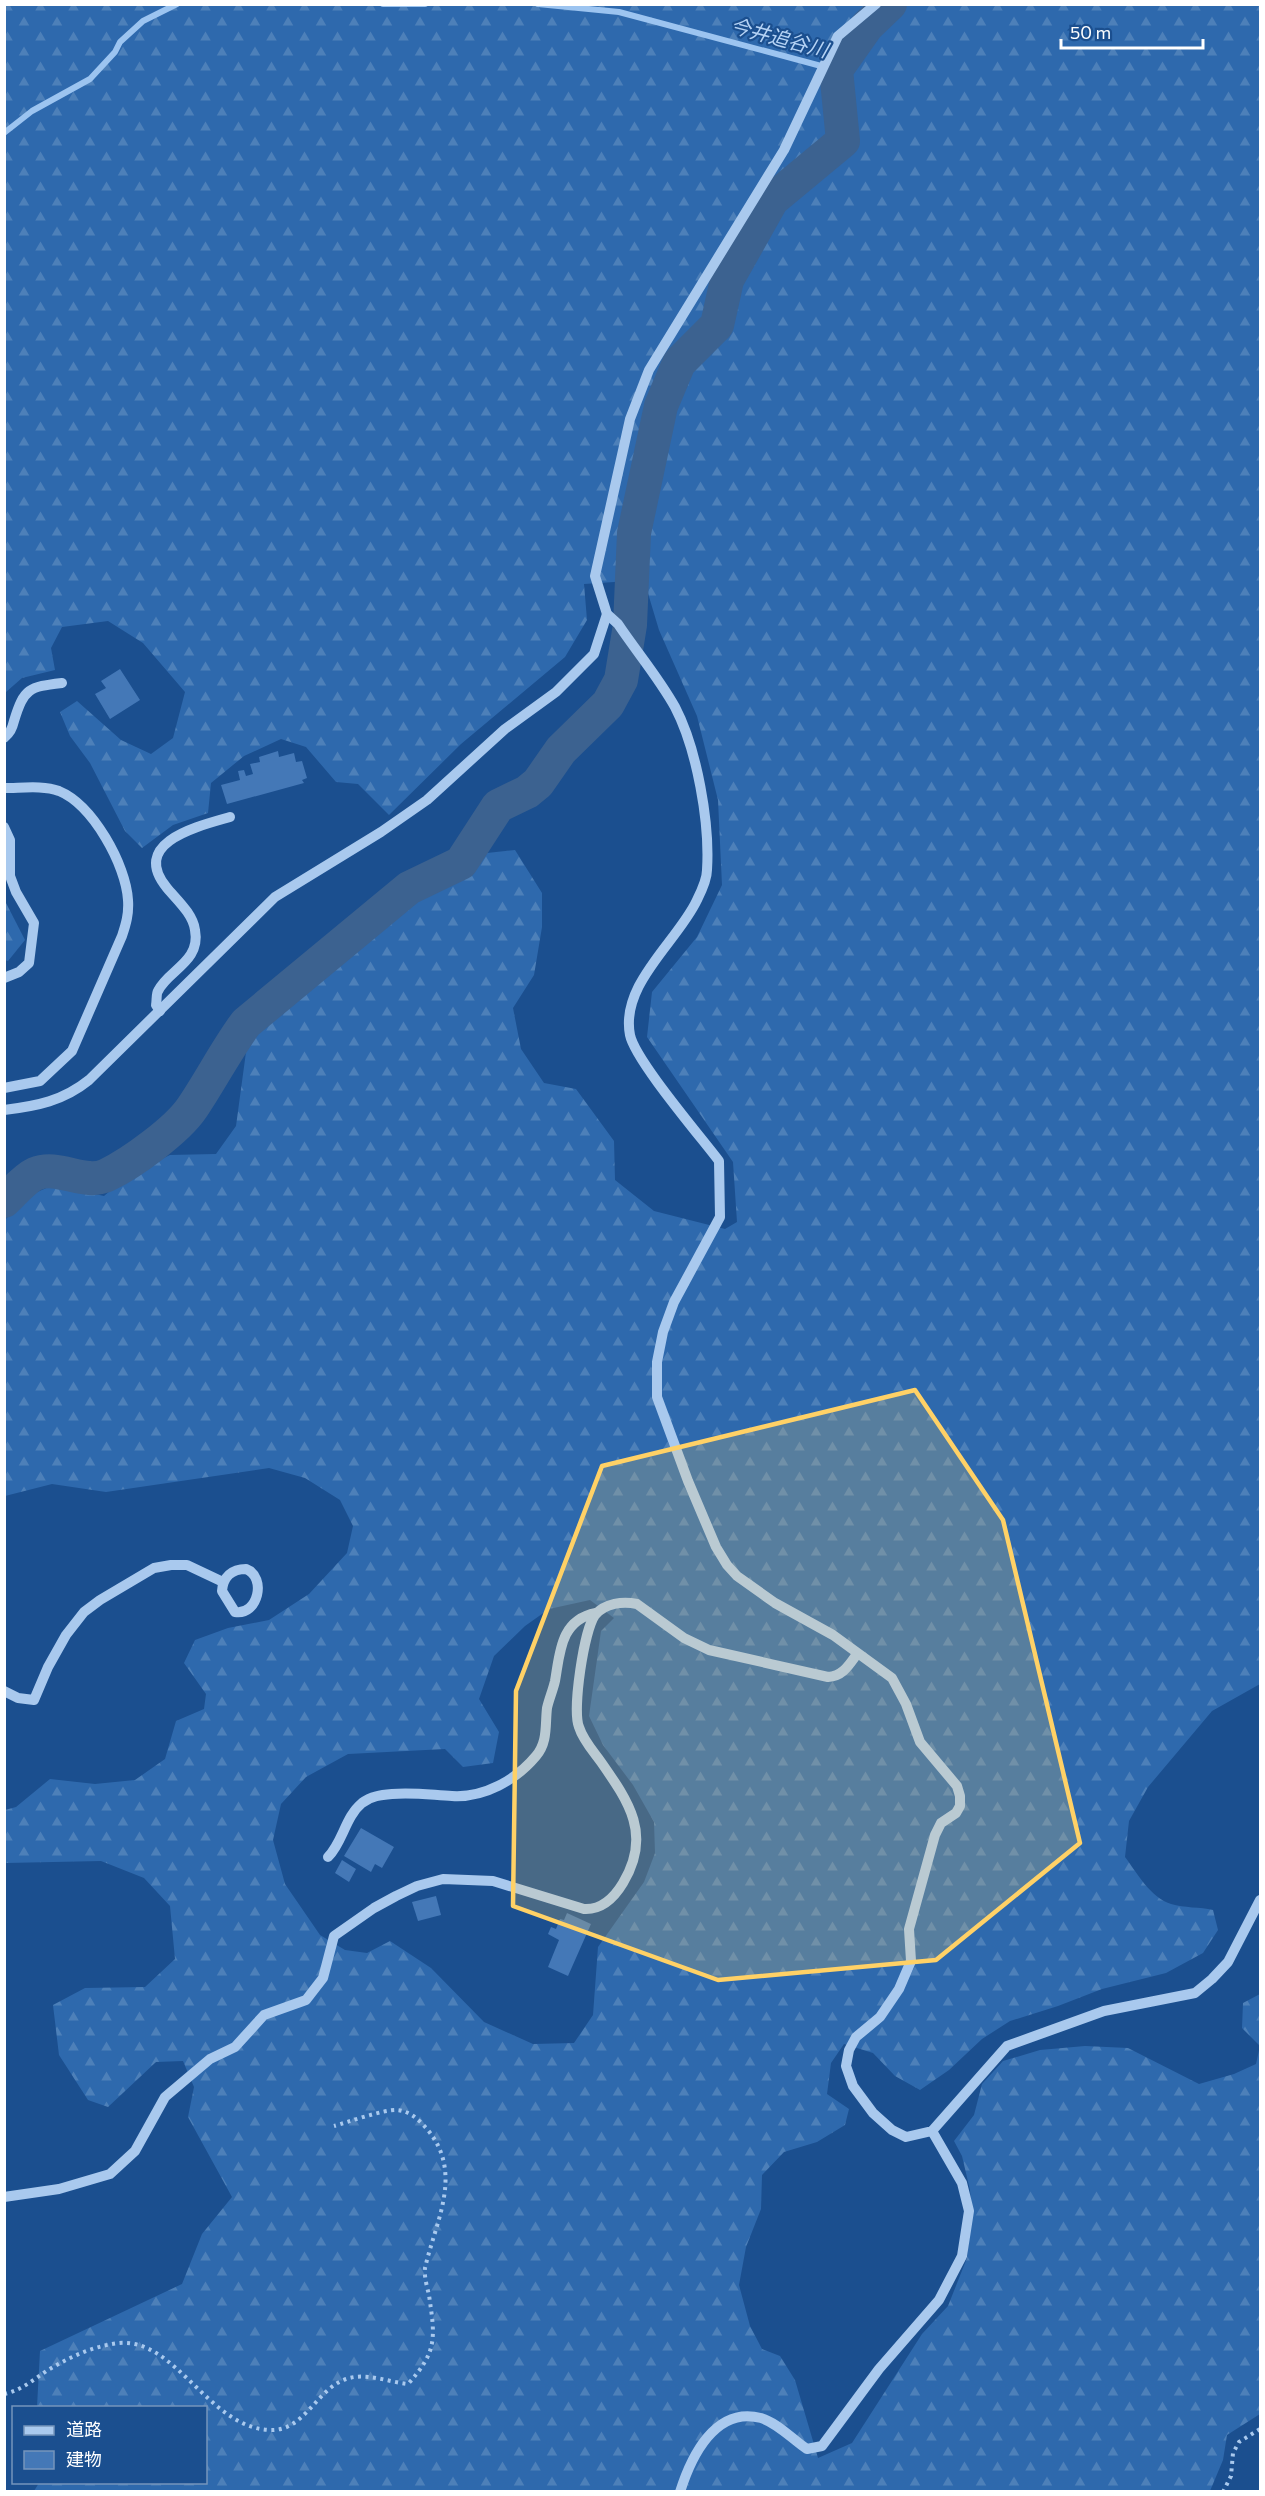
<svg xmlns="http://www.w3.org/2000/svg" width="1265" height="2496" font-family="Commissioner,'Noto Sans JP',sans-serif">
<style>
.forest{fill:url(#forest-firs);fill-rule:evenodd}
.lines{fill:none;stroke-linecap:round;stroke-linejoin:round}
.stream{stroke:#9cc4f0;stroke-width:6}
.river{stroke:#3c6290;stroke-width:34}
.building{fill:#4478b7}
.path{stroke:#a9c9ee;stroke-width:4;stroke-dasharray:3 4.5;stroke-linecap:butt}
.minor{stroke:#a9c9ee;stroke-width:10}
.marked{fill:#ffd166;fill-opacity:0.2;stroke:#ffd166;stroke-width:4.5;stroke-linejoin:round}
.labels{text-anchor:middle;stroke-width:4.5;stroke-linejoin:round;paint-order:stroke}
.water-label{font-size:20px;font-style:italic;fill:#b5d3f5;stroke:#1b4f8f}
</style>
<defs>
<pattern id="forest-firs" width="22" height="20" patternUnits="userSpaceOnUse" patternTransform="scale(1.5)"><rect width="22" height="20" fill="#2e69ad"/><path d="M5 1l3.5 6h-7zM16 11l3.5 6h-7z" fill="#4d80b9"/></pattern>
</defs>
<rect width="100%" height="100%" fill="#1b4f8f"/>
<g class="forest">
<path d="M5,5H1260V1684L1212,1711L1148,1787L1129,1821L1125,1857C1137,1873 1150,1897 1171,1904C1184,1908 1200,1907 1213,1910L1218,1930L1203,1953L1166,1973L1102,1989L1058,2006L1010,2021L982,2039L949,2070L920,2090L895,2076L873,2053L844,2044L831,2063L827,2094L849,2109L845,2125L817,2142L784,2152L762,2175L761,2209L746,2247L739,2285L750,2326L762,2349L780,2356L795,2380L818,2458L852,2443L922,2334L948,2306L967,2258L972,2214L970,2190L962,2156L954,2141L974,2115L982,2084L1003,2061L1040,2050L1085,2046L1128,2048L1199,2084L1234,2074L1256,2064L1260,2046L1242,2028L1243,2003L1260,1994V2414L1227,2435L1223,2460L1210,2491H34L39,2483L206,2482V2408L37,2407L40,2351L182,2284L202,2234L232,2197L188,2117L194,2087L183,2061L156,2062L108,2107L88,2100L59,2055L53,2005L85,1988L145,1987L175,1959L170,1906L144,1878L101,1861L5,1863V1810L16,1807L50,1779L95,1784L135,1780L165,1759L176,1721L204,1709L206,1694L184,1663L195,1640L228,1628L269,1620L309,1594L347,1553L353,1526L340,1500L305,1478L269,1468L106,1492L52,1484L5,1496V1220L24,1198L53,1185L104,1196L130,1174L170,1155L216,1154L236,1126L249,1030L314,986L377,932L429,891L467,871L487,853L515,850L542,893V927L534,975L513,1008L521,1049L544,1083L576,1089L614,1141L615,1180L654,1211L725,1229L737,1222L733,1162L647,1037L652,992L697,937L722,885L718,800L697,716L659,630L644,580L584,584L587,620L565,657L461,744L389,815L358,784L336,782L306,747L281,739L244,756L211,783L208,813L173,825L142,848L125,831L90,763L70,736L60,712L77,701L121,740L151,754L173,738L185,692L143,643L108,621L62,627L51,648L55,670L22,678L6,692L5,711ZM590,1600L614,1618L601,1631L589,1716L603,1745L633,1785L654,1822L655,1853L644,1882L598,1947L593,2015L574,2043L533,2044L484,2022L431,1968L390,1941L367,1953L345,1950L320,1935L285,1884L273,1840L281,1804L306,1777L348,1754L445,1749L463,1767L493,1763L499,1732L479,1699L494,1656L525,1626L549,1609Z"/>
<polygon points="5,901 25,940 8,961 5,960"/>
</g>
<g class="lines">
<g class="stream">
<polyline points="383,4 425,4"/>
<polyline points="538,4 619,12 836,70"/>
<polyline points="4,133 32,111 90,79 115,52 120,42 143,21 177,4"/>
</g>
<path class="river" d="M4,1201C13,1193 24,1179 35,1174C59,1164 84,1186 107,1175C132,1163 177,1130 192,1108C211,1080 226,1050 246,1023L409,888L461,863L498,806L527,792L538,783L561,750L608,704L621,680L630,625L634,533L661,406L679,363L717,325L727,280L772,200L843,141L836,70L867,26L890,4"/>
</g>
<g class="building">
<polygon points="120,669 140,700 110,719 95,694 106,688 101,681"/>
<polygon points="278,751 279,757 294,753 296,762 302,761 307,778 302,780 304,783 227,804 221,785 240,780 238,771 244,770 246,776 253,774 250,764 260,762 259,757"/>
<polygon points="361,1828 394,1847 382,1868 375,1864 371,1872 344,1856"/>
<polygon points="342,1860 356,1869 349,1882 335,1873"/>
<polygon points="436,1896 441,1915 418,1921 412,1902"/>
<polygon points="567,1913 591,1924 568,1976 548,1967 559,1940 548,1934 551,1927 556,1929 560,1919 564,1920"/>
</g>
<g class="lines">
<g class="path">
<path d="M4,2394C22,2390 33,2380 48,2370C70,2357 93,2346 119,2343C176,2338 208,2427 269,2430C305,2432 316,2389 346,2379C366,2372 388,2382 408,2384C438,2351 435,2337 429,2295C427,2287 424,2276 425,2268C436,2220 464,2173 427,2129C419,2120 410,2111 397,2110C385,2109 348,2122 334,2126"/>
<polyline points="1223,2492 1231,2476 1233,2453 1239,2442 1260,2429"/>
</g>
<g class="minor">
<path d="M876,4L838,36L784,150L649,370L630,419L595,576L607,614L618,624C636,651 659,678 675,707C697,749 710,823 707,870C707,879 701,892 697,900C678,941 620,984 630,1035C635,1060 700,1136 719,1161L720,1217L674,1302L663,1332L657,1362V1397L688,1481L716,1547L727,1565L737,1576L775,1603L833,1635L892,1678L906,1704L920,1742L957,1786L960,1796V1806L956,1813L941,1823L935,1835L909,1929L911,1961L899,1989L880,2017L856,2037L849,2050L846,2066L853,2086L873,2113L892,2130L906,2137L932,2131L1007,2046L1104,2011L1195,1993L1212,1979L1228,1962L1260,1900"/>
<path d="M4,738C10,733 12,729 14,721C24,688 29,687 62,683"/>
<path d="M4,788C22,788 43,785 59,791C93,805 126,865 128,900C129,914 126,924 122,936L72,1051L40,1081L4,1088"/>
<polyline points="4,827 10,840 10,876 16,892 34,923 29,963 19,972 4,978"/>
<path d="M160,1011L156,1005C157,1001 156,994 158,991C168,970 201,962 195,930C193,914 177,900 167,888C129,842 199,826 230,817"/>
<path d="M4,1110C37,1106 63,1101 89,1080L275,897L381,832L427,800L505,729L556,692L594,654L607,614"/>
<path d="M246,1569C267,1577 258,1616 235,1612L222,1591C223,1577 232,1569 246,1569Z"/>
<polyline points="4,1691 18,1698 34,1700 48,1667 66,1635 84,1612 100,1600 154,1568 171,1565 187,1565 223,1582"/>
<path d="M328,1857C343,1842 345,1817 362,1803C371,1796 381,1795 392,1794C412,1792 432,1795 452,1796C484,1798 516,1780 536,1756C548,1742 545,1725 547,1708C549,1699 553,1690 555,1681C560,1653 560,1620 596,1613"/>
<path d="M4,2197L59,2189L110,2174L135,2151L165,2097L210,2059L235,2047L264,2015L306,2000L323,1978L334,1936L374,1908L396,1896L417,1886L443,1879L493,1881L584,1909C602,1910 614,1898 623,1883C652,1835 629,1802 601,1762C593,1751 583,1740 579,1727C572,1710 584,1630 595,1615C605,1603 623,1601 637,1604L684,1638L709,1650L828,1677C843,1676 849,1665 857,1654"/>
<path d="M680,2492C691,2457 715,2406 761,2418C778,2423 793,2440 807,2449L822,2446L879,2369L939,2300L962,2256L969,2211L962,2183L932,2131"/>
</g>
</g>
<path class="marked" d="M915,1390L1003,1520L1080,1843L936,1960L718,1980L513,1906L516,1691L602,1466Z"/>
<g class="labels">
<g class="water-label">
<text transform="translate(779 38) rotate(15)" y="7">今井追谷川</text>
</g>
</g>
<rect width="1265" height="2496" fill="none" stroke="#ffffff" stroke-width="12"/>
<rect x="12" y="2406" width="195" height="78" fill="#1b4f8f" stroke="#7695bc" stroke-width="1.5"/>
<rect x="24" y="2426" width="30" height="9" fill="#a9c9ee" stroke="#7695bc" stroke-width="1.5"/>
<text x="66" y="2436" font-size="18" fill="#ffffff">道路</text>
<rect x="24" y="2451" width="30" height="18" fill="#4478b7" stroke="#7695bc" stroke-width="1.5"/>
<text x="66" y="2466" font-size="18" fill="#ffffff">建物</text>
<path d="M1061 39v9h142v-9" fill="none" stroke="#ffffff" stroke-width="3"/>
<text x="1070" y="39" font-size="18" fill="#ffffff" stroke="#1b4f8f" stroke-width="4.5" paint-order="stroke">50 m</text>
</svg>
